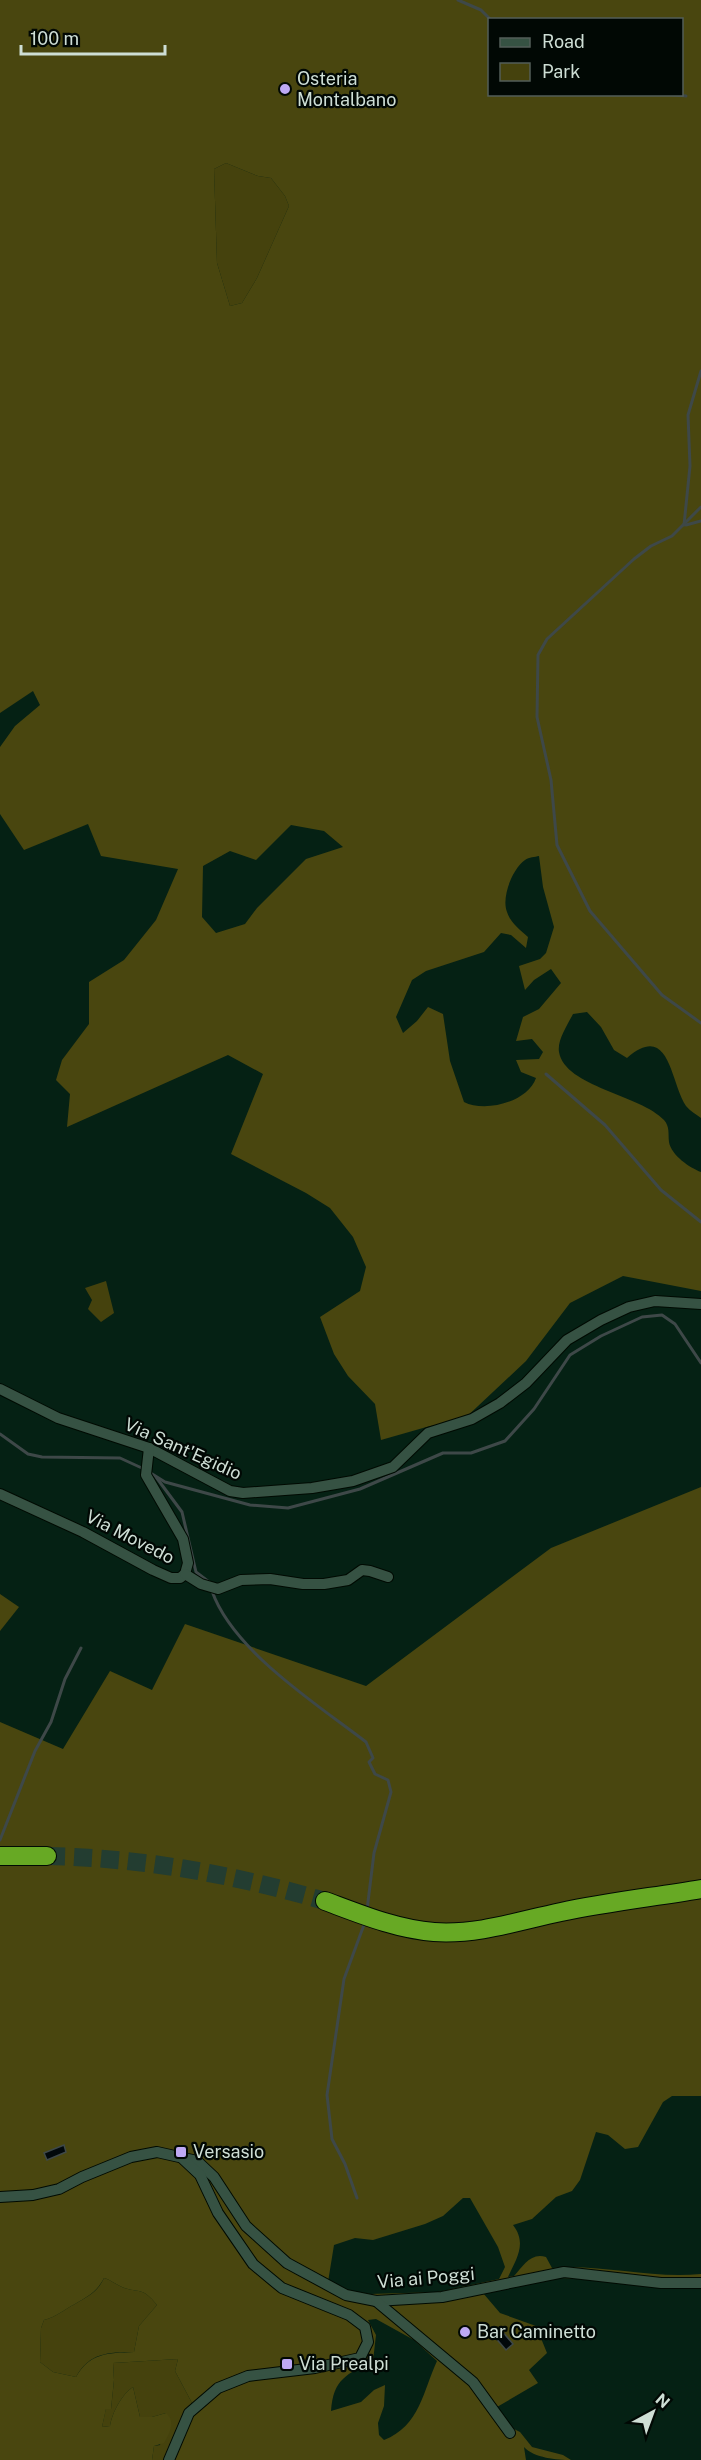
<svg xmlns="http://www.w3.org/2000/svg" width="701" height="2460" font-family="'Public Sans',sans-serif">
<style>
.green{fill:#45420d}
.forest{fill:#49460f;fill-rule:evenodd}
.water{fill:#01080b;stroke:#3e4848;stroke-width:1.5}
.lines{fill:none;stroke-linecap:round;stroke-linejoin:round}
.stream{stroke:#3e4848;stroke-width:3}
.highway-tunnel{stroke:#233d31;stroke-width:18;stroke-dasharray:18 9;stroke-linecap:butt}
.street-casing{stroke:#000a02;stroke-width:12}
.highway-casing{stroke:#000a02;stroke-width:20}
.street{stroke:#365243;stroke-width:10}
.highway{stroke:#67a924;stroke-width:18}
.poi-dot{fill:#bea9f4;stroke:#010804;stroke-width:2}
.labels{text-anchor:middle;stroke-width:4.5;stroke-linejoin:round;paint-order:stroke}
.poi-label{font-size:18px;fill:#ceded5;stroke:#010804;text-anchor:start}
.street-label{font-size:18px;fill:#ceded5;stroke:#010804}
</style>
<rect width="100%" height="100%" fill="#052114"/>
<g class="green">
<polygon points="226,163 258,176 271,178 285,196 289,206 257,278 242,303 230,306 217,263 214,169"/>
<polygon points="106,1281 114,1313 101,1322 88,1309 92,1300 85,1288"/>
<path d="M104,2278C111,2280 115,2284 122,2287C140,2294 142,2286 157,2305L139,2326L134,2352C108,2352 89,2353 76,2377L53,2372L40,2362L41,2328L44,2320C58,2316 63,2310 75,2304C88,2296 97,2293 104,2278Z"/>
<path d="M178,2359L175,2371L192,2403L178,2426L166,2460H152L154,2446L160,2445L166,2413L152,2417H140L133,2387C122,2394 112,2413 110,2426L102,2427L106,2408L111,2409L114,2380L113,2363Z"/>
</g>
<g class="forest">
<path d="M0,0H701V1118C696,1114 690,1111 686,1106C670,1082 670,1021 627,1058L614,1050L601,1027L587,1012L573,1014C568,1024 557,1040 559,1052C565,1087 641,1095 664,1120C670,1127 668,1133 669,1142C671,1155 690,1168 701,1172V1291L623,1276L570,1303L526,1361L461,1422L430,1426L381,1440L375,1404L348,1376L334,1354L320,1317L360,1291L366,1267L353,1237L330,1208L306,1193L231,1154L263,1074L228,1055L67,1127L70,1094L56,1080L62,1060L89,1024V982L124,960L156,920L178,869L101,856L88,824L24,850L0,814V747L15,726L40,705L33,691L0,713ZM490,20H682V94H490ZM226,163L258,176L271,178L285,196L289,206L257,278L242,303L230,306L217,263L214,169ZM291,825L324,831L343,847L306,859L257,908L245,924L216,933L202,917L203,866L230,851L256,860ZM539,856L543,887L554,927L546,953L540,959L519,966L525,990L534,980L551,969L561,983L539,1009L523,1017L516,1041L532,1039L543,1052L539,1059L516,1060L521,1072L536,1078C528,1102 485,1113 464,1102L450,1061L443,1014L428,1007L417,1021L403,1033L396,1017L412,980L426,971L484,952L501,933L511,935L526,948L528,937C520,930 510,922 507,912C501,897 513,868 525,860C529,857 535,857 539,856Z"/>
<path d="M701,1487V2096H672L663,2102L638,2147L625,2149L608,2135L596,2132L580,2180L572,2191L556,2197L532,2219L513,2225C527,2243 517,2258 508,2277L514,2276C523,2266 531,2252 546,2257L552,2268C602,2264 651,2279 701,2274V2284L561,2278L483,2293L500,2313L536,2326L547,2353L529,2370L538,2383L497,2407L512,2428L520,2432L532,2447L563,2455L571,2460C557,2460 534,2458 524,2447L526,2460H166L178,2426L192,2403L175,2371L178,2359L113,2363L114,2380L111,2409H106L102,2427L110,2426C112,2413 122,2394 133,2387L140,2417H152L166,2413C176,2421 170,2433 164,2443L154,2446L152,2460H0V1722L63,1749L110,1671L152,1690L185,1624L366,1686L551,1548ZM463,2198H470L498,2247L505,2267L499,2279L438,2292L370,2294L348,2290L328,2282L334,2245L355,2238L373,2240L425,2224L443,2216ZM104,2278C111,2280 115,2284 122,2287C140,2294 142,2286 157,2305L139,2326L134,2352C107,2353 90,2353 76,2377L53,2372L40,2362L41,2328L44,2320C58,2316 63,2310 75,2304C88,2296 96,2293 104,2278ZM376,2319L414,2340L437,2361C423,2391 420,2426 384,2440L379,2435L378,2423L384,2406L385,2385L374,2390L361,2402L331,2411C333,2379 347,2374 373,2361L376,2335L368,2320Z"/>
<polygon points="0,1594 19,1607 0,1631"/>
</g>
<g class="water">
<polygon points="64,2145 66,2152 47,2160 44,2153"/>
<polygon points="501,2330 513,2344 506,2350 494,2336"/>
</g>
<g class="lines">
<g class="stream">
<polyline points="458,0 481,10 491,20"/>
<polyline points="667,94 686,96"/>
<polyline points="701,507 672,536 651,546 634,559 547,639 538,655 537,717 551,780 557,845 590,911 662,995 701,1023"/>
<polyline points="684,525 690,466 688,415 701,371"/>
<polyline points="686,525 701,521"/>
<polyline points="546,1074 605,1125 661,1190 701,1222"/>
<polyline points="0,1434 28,1454 42,1457 120,1458 144,1469"/>
<polyline points="149,1472 165,1482 250,1505 288,1508 360,1489 443,1453 471,1453 505,1441 534,1409 570,1355 601,1336 642,1317 662,1315 675,1324 701,1363"/>
<polyline points="156,1477 182,1512 196,1572 209,1582"/>
<path d="M212,1591C233,1651 318,1705 366,1742L373,1758L369,1762L375,1774L388,1780L391,1792L374,1853L367,1910"/>
<polyline points="0,1840 35,1751 51,1722 65,1679 81,1648"/>
<polyline points="357,2198 345,2164 332,2139 327,2095 344,1979 365,1922"/>
</g>
<path class="highway-tunnel" d="M47,1856C143,1858 232,1874 325,1901"/>
<defs>
<g id="street">
<polyline points="0,1389 58,1418 149,1448 230,1491 243,1493 312,1488 353,1481 393,1467 428,1433 472,1419 500,1403 526,1383 567,1340 601,1320 629,1307 655,1301 701,1304"/>
<polyline points="149,1448 146,1475 183,1539 188,1563 185,1574"/>
<polyline points="0,1494 83,1532 153,1570 171,1578 180,1578 185,1574"/>
<polyline points="185,1574 201,1584 218,1589 241,1580 270,1579 303,1584 324,1584 348,1580 362,1570 370,1571 388,1577"/>
<polyline points="0,2197 33,2195 59,2189 82,2177 131,2157 157,2152 197,2161 214,2177 246,2226 287,2263 346,2295 376,2301 442,2297 564,2272 661,2283 701,2283"/>
<polyline points="376,2301 473,2382 510,2433"/>
<polyline points="169,2460 189,2413 218,2388 248,2376 315,2368 360,2358 368,2342 365,2327 349,2315 282,2288 253,2264 218,2213 200,2175 183,2159"/>
</g>
<g id="highway">
<polyline points="0,1856 47,1856"/>
<path d="M325,1901C360,1914 396,1929 434,1932C478,1935 518,1921 561,1912C607,1902 654,1897 701,1889"/>
</g>
</defs>
<use href="#street" class="street-casing"/>
<use href="#highway" class="highway-casing"/>
<use href="#street" class="street"/>
<use href="#highway" class="highway"/>
</g>
<g class="poi-dot">
<circle cx="285" cy="89" r="6"/>
<rect x="175" y="2146" width="12" height="12" rx="3"/>
<circle cx="465" cy="2332" r="6"/>
<rect x="281" y="2358" width="12" height="12" rx="3"/>
</g>
<g class="labels">
<g class="poi-label">
<text x="297" y="85">Osteria<tspan x="297" dy="21">Montalbano</tspan></text>
<text x="193" y="2158">Versasio</text>
<text x="477" y="2338">Bar Caminetto</text>
<text x="299" y="2370">Via Prealpi</text>
</g>
<g class="street-label">
<text transform="translate(183 1449) rotate(24)" y="6">Via Sant'Egidio</text>
<text transform="translate(130 1537) rotate(27)" y="6">Via Movedo</text>
<text transform="translate(426 2278) rotate(-5)" y="6">Via ai Poggi</text>
</g>
</g>
<rect x="488" y="18" width="195" height="78" fill="#010804" stroke="#535e58" stroke-width="1.5"/>
<rect x="500" y="38" width="30" height="9" fill="#365243" stroke="#535e58" stroke-width="1.5"/>
<text x="542" y="48" font-size="18" fill="#ceded5">Road</text>
<rect x="500" y="63" width="30" height="18" fill="#45420d" stroke="#535e58" stroke-width="1.5"/>
<text x="542" y="78" font-size="18" fill="#ceded5">Park</text>
<g transform="translate(653 2412) rotate(41)" stroke="#010804" stroke-width="4.5" paint-order="stroke">
<path d="M0-4.5L10 22L0 15L-10 22Z" fill="#ceded5"/>
<text y="-9" font-size="16" font-weight="bold" text-anchor="middle" fill="#ceded5">N</text>
</g>
<path d="M21 45v9h144v-9" fill="none" stroke="#ceded5" stroke-width="3"/>
<text x="30" y="45" font-size="18" fill="#ceded5" stroke="#010804" stroke-width="4.5" paint-order="stroke">100 m</text>
</svg>
